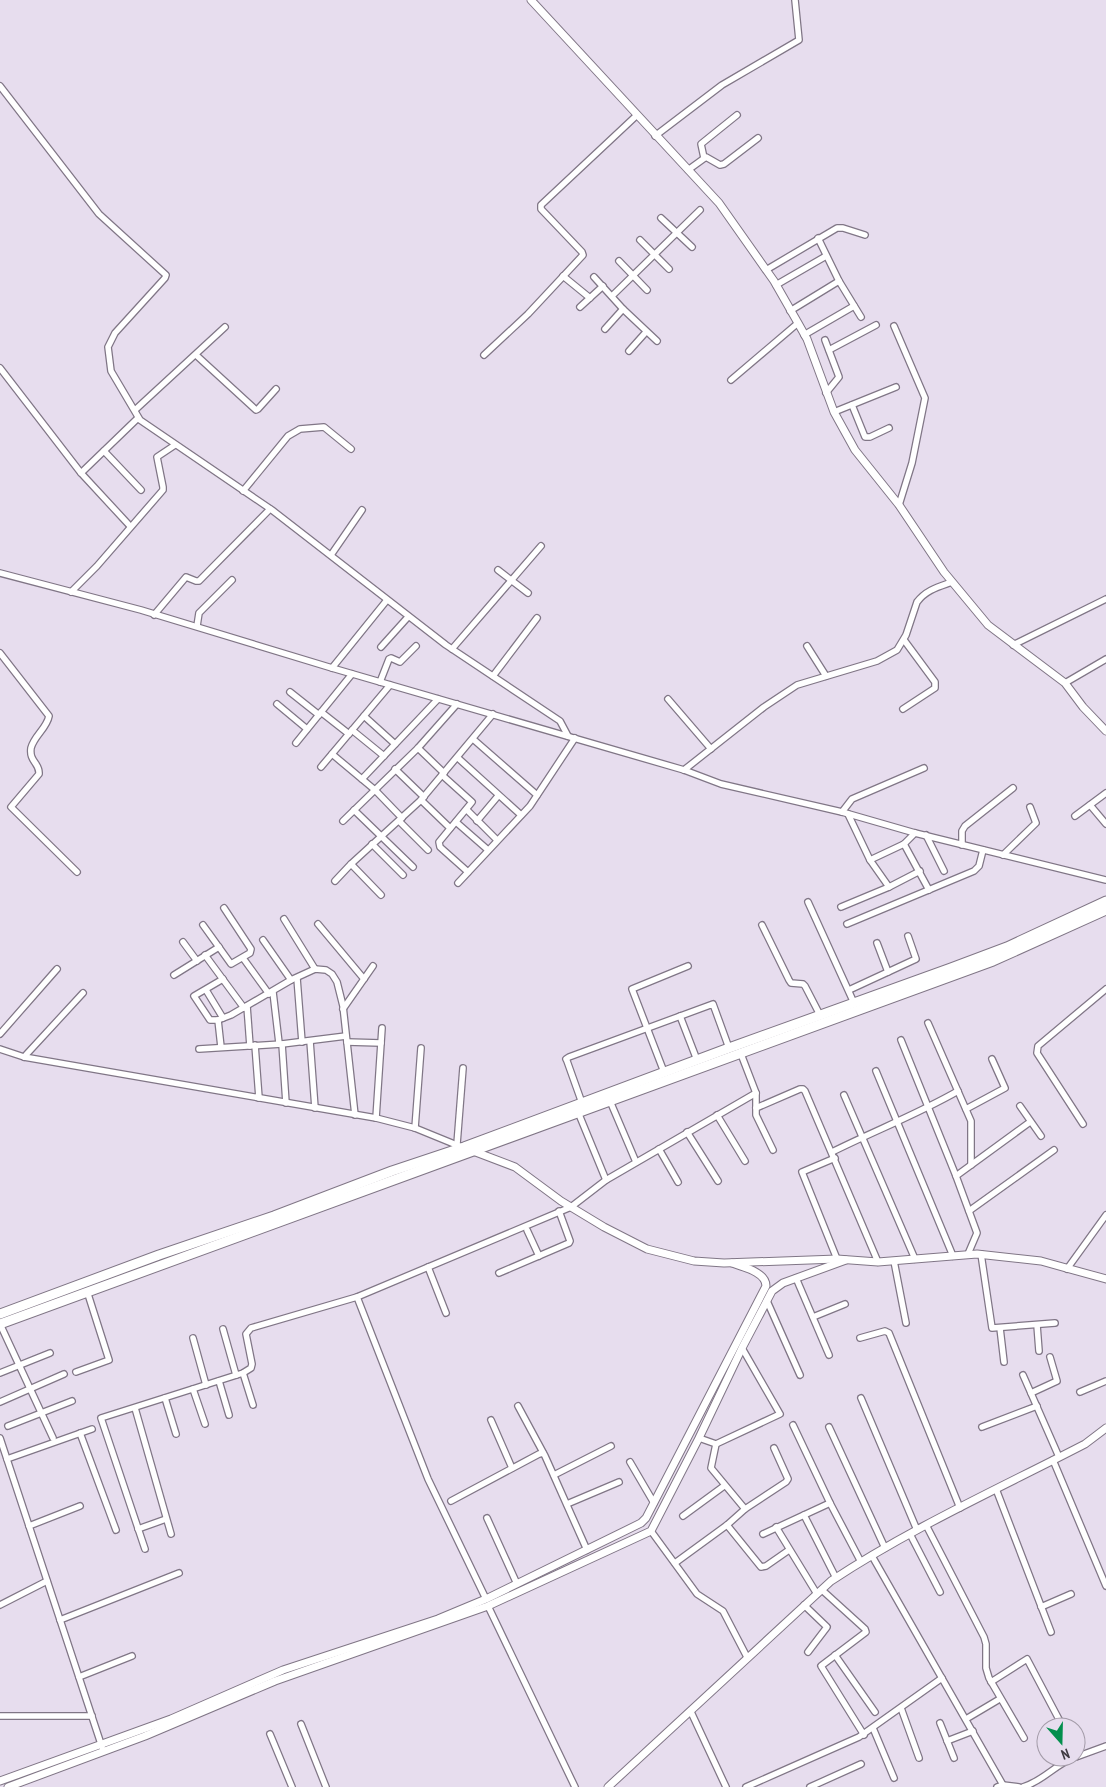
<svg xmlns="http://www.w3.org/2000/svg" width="1106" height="1787" font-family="'PT Sans Narrow',sans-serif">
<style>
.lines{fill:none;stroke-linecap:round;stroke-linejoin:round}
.minor-casing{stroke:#807686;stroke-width:8}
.tertiary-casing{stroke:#807686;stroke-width:9}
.primary-casing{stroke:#807686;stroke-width:11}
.minor{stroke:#fff;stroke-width:5.5}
.tertiary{stroke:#fff;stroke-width:7}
.primary{stroke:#fff;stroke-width:9}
</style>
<rect width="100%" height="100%" fill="#e7ddee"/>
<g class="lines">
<defs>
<g id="minor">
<polyline points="0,86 99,214 166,275 165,278 115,333 108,347 111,371 140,420 272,510 446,645 560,721 568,736"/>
<polyline points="655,136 722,85 799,40 795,0"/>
<polyline points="704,158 701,144 737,115"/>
<polyline points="688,170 706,157 720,165 724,164 758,138"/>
<polyline points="661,218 692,247"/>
<polyline points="818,238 839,281 861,317"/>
<polyline points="640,240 669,269"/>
<polyline points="619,261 647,290"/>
<polyline points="766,270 837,228 843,228 865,235"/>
<polyline points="563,276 590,298"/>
<polyline points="594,277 623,309 657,341"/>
<polyline points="776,285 826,256"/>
<polyline points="612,296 700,210"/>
<polyline points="580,307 603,286"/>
<polyline points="790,311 839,281"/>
<polyline points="894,326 925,398 912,463 899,505"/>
<polyline points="605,329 623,309"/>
<polyline points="804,335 854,306"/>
<polyline points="825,340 839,377 826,393"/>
<polyline points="829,350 876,325"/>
<polyline points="629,351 646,332"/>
<polyline points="196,355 256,410 258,409 276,389"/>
<polyline points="484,355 528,314 583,255 582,252 541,209 541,205 636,116"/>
<polyline points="0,368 81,473 130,526"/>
<polyline points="731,380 798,323"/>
<polyline points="852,405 865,437 870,437 889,428"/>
<polyline points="135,410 225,327"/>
<polyline points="834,412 896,387"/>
<polyline points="104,451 141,490"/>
<polyline points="81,473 138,418"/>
<polyline points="243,491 288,436 300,429 324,427 351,449"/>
<polyline points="331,555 362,510"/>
<polyline points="498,570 528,593"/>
<polyline points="0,573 141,610 332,668 684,770 721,784 842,812 915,833 1106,880"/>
<polyline points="71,592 97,566 163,490 163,487 157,457 175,445"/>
<polyline points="154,615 186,577 196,581 199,581 270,509"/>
<polyline points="197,626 199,613 232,580"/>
<polyline points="1013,645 1106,599"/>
<polyline points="807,646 826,676"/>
<polyline points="381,647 408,617"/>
<polyline points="452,649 541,546"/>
<path d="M0,653L49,716C47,728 34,736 31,748C29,762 40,763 39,774L11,807L77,872"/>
<polyline points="332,668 387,600"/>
<polyline points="493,676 537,618"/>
<polyline points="380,682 389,659 391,658 400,662 416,646"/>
<polyline points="1065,683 1106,659"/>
<polyline points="290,692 319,715"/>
<polyline points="668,699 711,749"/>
<polyline points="277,704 307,729"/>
<polyline points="903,709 935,688 935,682 904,640"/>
<polyline points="321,712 349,734"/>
<polyline points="364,716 395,744"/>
<polyline points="352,730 384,756"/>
<polyline points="473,739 537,795"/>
<polyline points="296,743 352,674"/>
<polyline points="418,748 444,773"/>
<polyline points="332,754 375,790 402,818"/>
<polyline points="458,758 521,815"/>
<polyline points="321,767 390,685"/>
<polyline points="395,769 424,797"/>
<path d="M684,770L764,707L797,685L877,661L897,650L906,635L917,602C926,590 938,587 952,582"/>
<polyline points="442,775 472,802 439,842 440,847 468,872"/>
<polyline points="362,779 438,699"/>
<polyline points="421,800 450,828"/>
<polyline points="1090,805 1106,824"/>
<polyline points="354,810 413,867"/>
<polyline points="467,810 497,840"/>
<polyline points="842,812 852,799 924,768"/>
<polyline points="848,814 870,860 889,887"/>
<polyline points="1075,816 1106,793"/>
<polyline points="343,821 418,748 457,704"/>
<polyline points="399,821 428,850"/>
<polyline points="477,821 498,796"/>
<polyline points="456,822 488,850"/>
<polyline points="926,835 944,871"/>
<polyline points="372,844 403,875"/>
<polyline points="904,844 929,890"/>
<polyline points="962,845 962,831 965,826 1013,788"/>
<polyline points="1003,855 1036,823 1030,807"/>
<polyline points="870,860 904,844 915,833"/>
<polyline points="351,864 381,895"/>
<polyline points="335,881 351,864 421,800 493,714"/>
<polyline points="458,883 530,806 575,738"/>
<polyline points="808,902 854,1003"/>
<polyline points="841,907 889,887 920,871"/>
<polyline points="284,919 315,969"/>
<polyline points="318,924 364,979"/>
<polyline points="847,924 974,871 979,866 983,850"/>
<polyline points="203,925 231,964 250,953 251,949 224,908"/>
<polyline points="762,925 789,980 791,983 803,984 805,986 820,1015"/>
<polyline points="263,940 291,980"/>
<polyline points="183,942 197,961"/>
<polyline points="877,943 888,972"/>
<polyline points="205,955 244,1008"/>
<polyline points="243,958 269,994"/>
<polyline points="174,975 219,947"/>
<polyline points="297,978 302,1042"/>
<polyline points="223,979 194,996 210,1020 218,1020 231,1015 291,980 315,969 326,970 332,974 337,982 343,1006 355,1115"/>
<polyline points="206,990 223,1018"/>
<polyline points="849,990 916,959 908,936"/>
<polyline points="273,992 279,1043"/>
<polyline points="247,1006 250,1046"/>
<polyline points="343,1009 373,966"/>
<polyline points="680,1016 697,1060"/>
<polyline points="218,1020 221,1047"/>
<polyline points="928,1023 971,1121 971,1165"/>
<polyline points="0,1034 57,969"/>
<polyline points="901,1040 956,1176 977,1233 968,1254"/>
<polyline points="310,1041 315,1108"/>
<polyline points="347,1042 381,1043"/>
<polyline points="282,1044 286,1103"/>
<polyline points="255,1045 259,1098"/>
<polyline points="0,1049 24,1057 376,1118 415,1128 464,1148"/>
<polyline points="199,1049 282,1044 346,1036"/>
<polyline points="741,1054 756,1093 756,1115 773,1150"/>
<polyline points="24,1057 83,993"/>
<polyline points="876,1071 953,1256"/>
<polyline points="664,1072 632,989 688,966"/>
<polyline points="844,1095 915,1259"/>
<polyline points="610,1101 636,1162"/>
<polyline points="582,1103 567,1061 566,1059 569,1057 713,1004 729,1048"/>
<polyline points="1020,1106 1041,1136"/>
<polyline points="756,1108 800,1089 803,1089 805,1091 878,1262"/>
<polyline points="966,1109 1005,1088 992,1059"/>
<polyline points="578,1112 606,1180"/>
<polyline points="717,1115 745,1161"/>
<polyline points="376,1118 382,1028"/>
<polyline points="1083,1124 1037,1053 1038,1046 1106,989"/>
<polyline points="415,1128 421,1048"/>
<polyline points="687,1132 718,1181"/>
<polyline points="457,1144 463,1068"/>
<polyline points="659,1149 678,1182"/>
<path d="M832,1152C874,1131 918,1114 958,1091"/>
<polyline points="835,1158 802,1172 837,1259"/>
<polyline points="956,1176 1030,1122"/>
<polyline points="969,1211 1054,1150"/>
<polyline points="527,1230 539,1256"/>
<polyline points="981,1254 992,1328 1055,1323"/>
<polyline points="894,1261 906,1323"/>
<polyline points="428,1267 446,1313"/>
<polyline points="1067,1269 1106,1215"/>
<polyline points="499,1273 569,1243 570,1241 559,1211"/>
<polyline points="796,1278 829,1355"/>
<polyline points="357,1297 428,1479 486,1599"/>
<polyline points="767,1301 800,1375"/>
<polyline points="813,1317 845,1304"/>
<polyline points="0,1324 53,1438"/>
<polyline points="1037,1325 1039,1351"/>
<polyline points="1000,1328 1004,1362"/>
<polyline points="223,1329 236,1375"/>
<polyline points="193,1338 206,1385"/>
<polyline points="860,1338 885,1331 889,1333 960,1508"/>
<polyline points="76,1372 109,1360 87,1291"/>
<polyline points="0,1373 50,1353"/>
<polyline points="243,1373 253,1405"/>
<polyline points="1023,1375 1059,1457"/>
<polyline points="219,1381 229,1415"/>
<polyline points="193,1389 205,1424"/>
<polyline points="1080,1392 1106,1381"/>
<polyline points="1031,1393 1057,1381 1050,1357"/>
<polyline points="165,1398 176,1434"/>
<polyline points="861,1398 917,1530"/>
<polyline points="0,1402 64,1374"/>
<polyline points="518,1406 545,1456 587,1550"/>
<polyline points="135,1408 171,1534"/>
<polyline points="491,1420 512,1468"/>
<polyline points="793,1425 830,1503 861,1562"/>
<polyline points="8,1426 72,1401"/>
<polyline points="829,1427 885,1548"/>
<polyline points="982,1427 1037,1406"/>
<polyline points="80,1433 116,1530"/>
<polyline points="0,1438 102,1747"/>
<polyline points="716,1444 780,1414 742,1348"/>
<polyline points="7,1459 92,1429"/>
<polyline points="1053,1460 1106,1586"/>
<polyline points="630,1462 654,1503"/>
<polyline points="554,1475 611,1446"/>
<polyline points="996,1489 1051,1632"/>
<polyline points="451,1501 539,1454 543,1453"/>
<polyline points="567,1504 619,1482"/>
<polyline points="745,1509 786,1482 788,1479 774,1448"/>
<polyline points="804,1515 836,1578"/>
<polyline points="683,1516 724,1486"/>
<polyline points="487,1518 517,1584"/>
<polyline points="727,1525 761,1567 766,1566 789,1550"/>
<polyline points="926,1525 984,1637 986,1644 986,1668 989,1678 1024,1738"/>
<polyline points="29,1526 80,1506"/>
<polyline points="776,1527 817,1594"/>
<polyline points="138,1529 166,1519"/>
<polyline points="651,1531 697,1594 723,1611 747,1657"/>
<polyline points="763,1534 830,1503"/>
<polyline points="910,1534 940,1592"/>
<polyline points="145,1549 101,1418 243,1373 251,1368 252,1364 246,1334 251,1328 357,1297 571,1207 606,1180 756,1093"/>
<polyline points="872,1556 1003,1785"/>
<polyline points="675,1563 727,1525 745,1509 711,1468 716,1444 699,1438"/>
<polyline points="822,1590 865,1629 866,1632 821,1666 864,1735"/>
<polyline points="0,1605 47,1581"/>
<polyline points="804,1605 827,1627 808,1652"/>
<polyline points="488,1606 575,1787"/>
<polyline points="1041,1607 1071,1594"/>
<polyline points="60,1620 179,1573"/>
<polyline points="835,1655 875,1712"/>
<polyline points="79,1677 132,1656"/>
<polyline points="991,1682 1027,1659 1063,1727"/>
<polyline points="901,1708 919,1758"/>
<polyline points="691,1712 726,1787"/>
<polyline points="0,1716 92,1716"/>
<polyline points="966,1719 998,1700"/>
<polyline points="940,1723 954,1758"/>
<polyline points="301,1724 326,1787"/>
<polyline points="873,1728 894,1778"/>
<polyline points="270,1734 292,1787"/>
<polyline points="947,1741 973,1731"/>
<polyline points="1076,1757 1106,1746"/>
<polyline points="746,1787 859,1737 942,1678"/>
<polyline points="810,1787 861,1764"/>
<polyline points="997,1787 1003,1785 1019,1787"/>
<path d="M1023,1787C1043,1781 1056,1764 1075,1757"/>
</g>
<g id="tertiary">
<polyline points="531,0 719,203 774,281 798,323 807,339 834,412 855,450 899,505 944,572 988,625 1065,683 1083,707 1106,731"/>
<polyline points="473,1151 515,1167 561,1201 604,1227 647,1249 694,1261 724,1263 837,1259 878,1262 977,1254 1041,1261 1106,1279"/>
<path d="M0,1781L171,1719L283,1670L438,1619L486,1599L641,1523L646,1518L766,1286C766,1272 743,1267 732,1263"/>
<polyline points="8,1787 145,1736 275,1681 488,1606 651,1531 699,1438 742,1348 772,1291 783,1283 846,1260"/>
<path d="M608,1787L831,1581C911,1528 1000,1488 1085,1444L1106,1428"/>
</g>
<g id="primary">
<polyline points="0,1314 159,1255 274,1216 392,1171 464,1147 729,1048 951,968 1007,947 1106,901"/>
<polyline points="0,1324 993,961 1106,910"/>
</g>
</defs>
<use href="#minor" class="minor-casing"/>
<use href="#tertiary" class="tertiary-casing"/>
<use href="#primary" class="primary-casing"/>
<use href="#minor" class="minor"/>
<use href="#tertiary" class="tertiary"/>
<use href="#primary" class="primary"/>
</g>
<g transform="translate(1061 1742) rotate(160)"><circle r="24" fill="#e7ddee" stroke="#a39ba8"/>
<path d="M0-4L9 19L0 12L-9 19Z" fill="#038f4d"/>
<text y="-8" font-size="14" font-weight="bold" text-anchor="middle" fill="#3e3940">N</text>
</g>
</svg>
